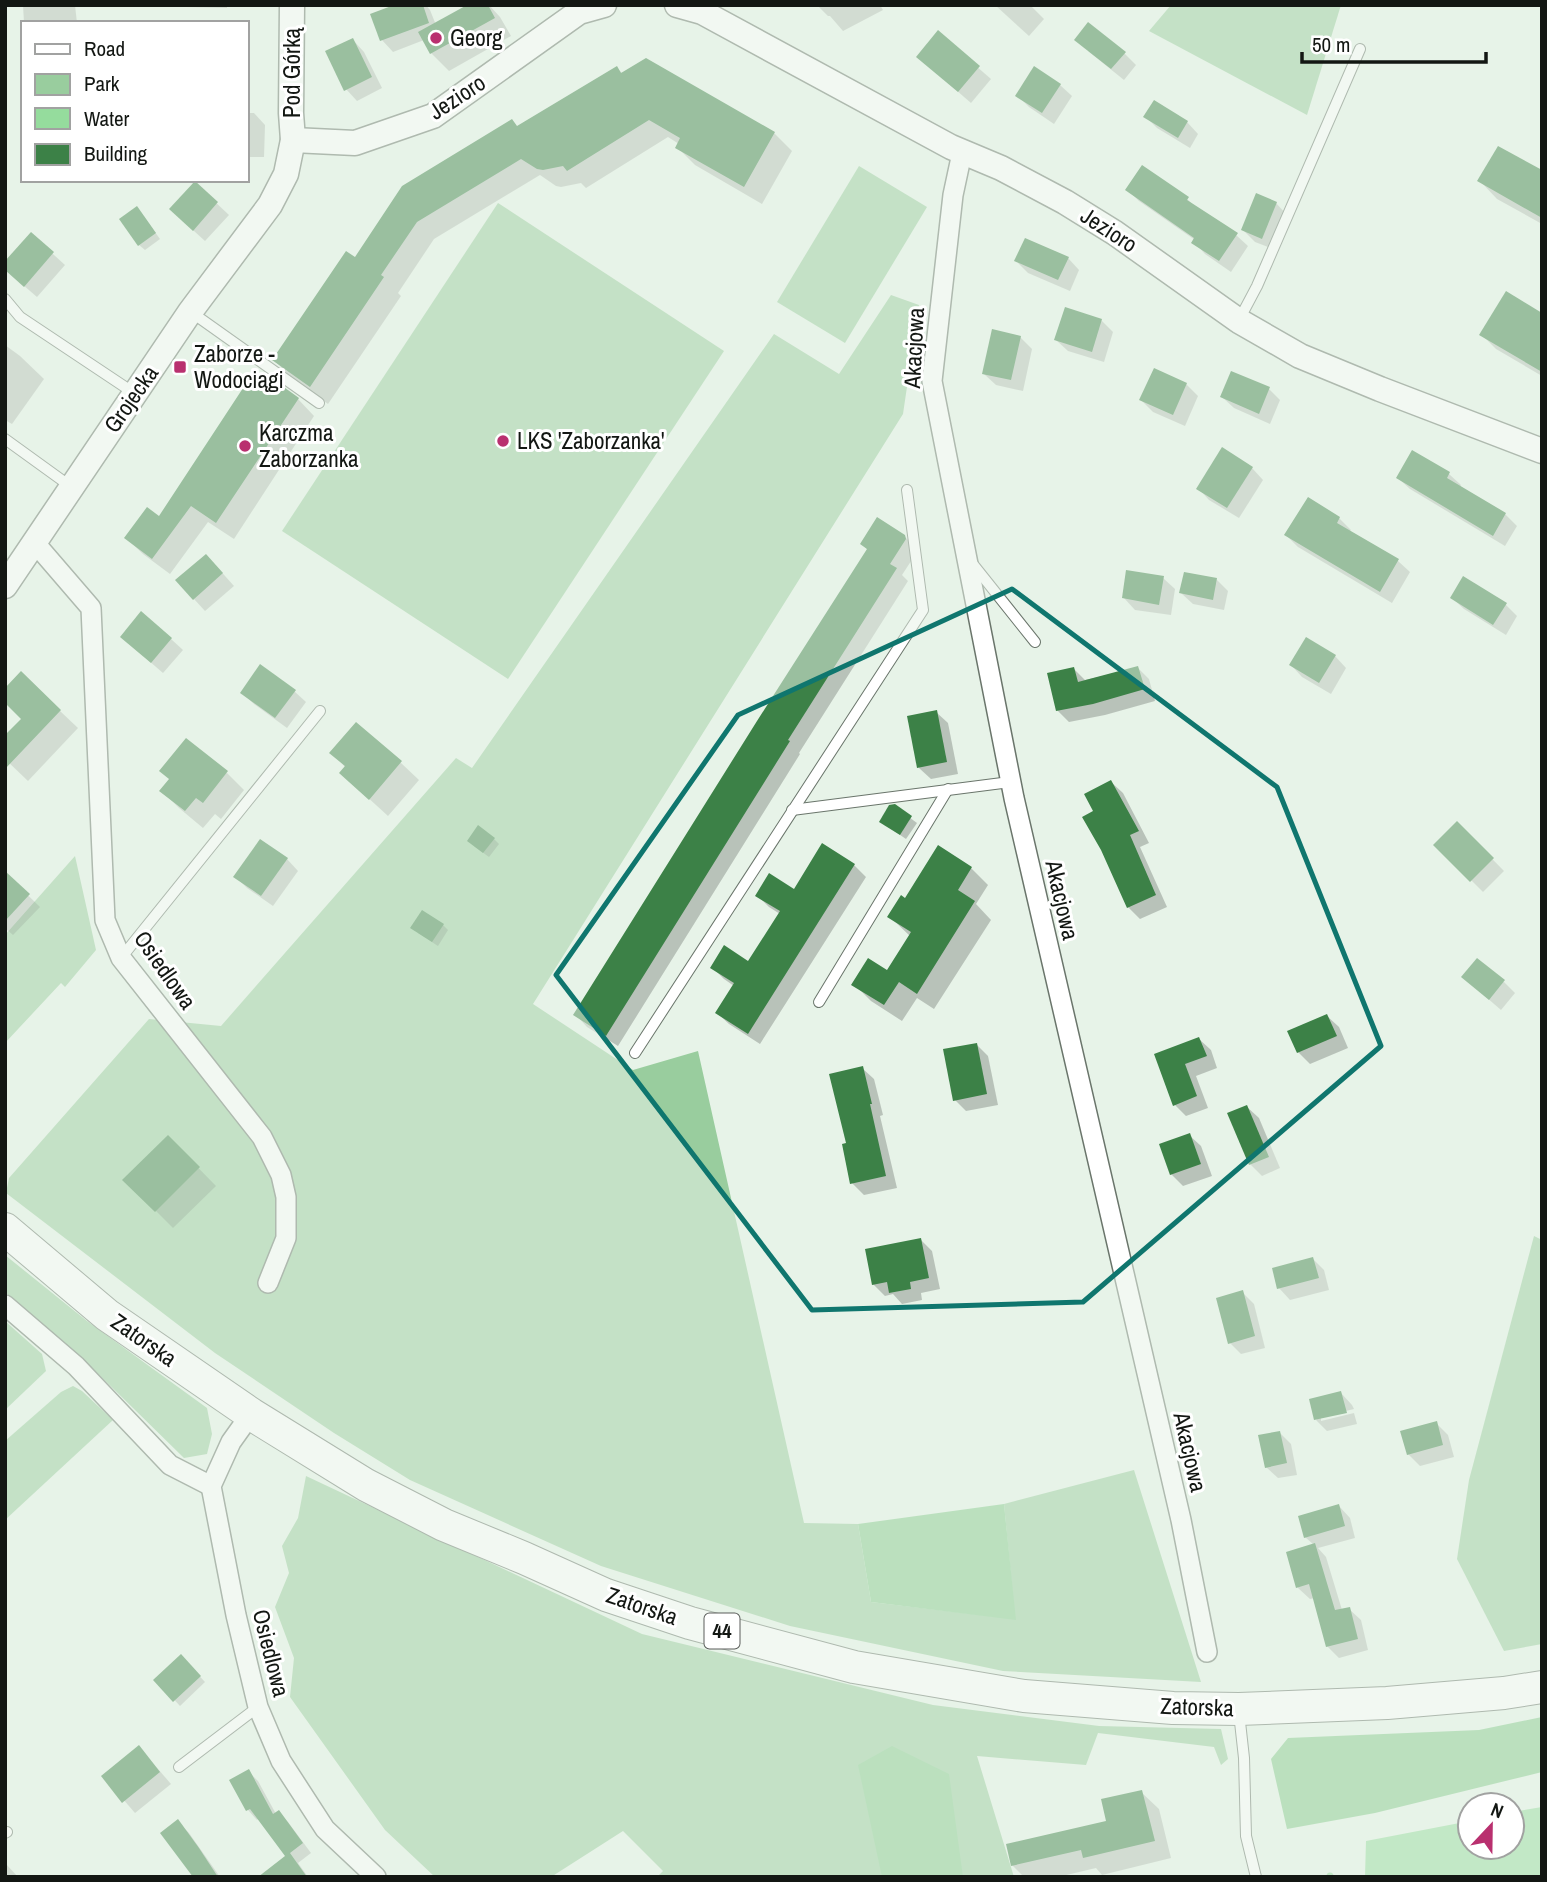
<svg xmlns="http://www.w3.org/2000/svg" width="1547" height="1882" font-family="'Archivo Narrow',sans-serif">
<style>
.green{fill:#99cd9e}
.forest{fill:#85cb8d}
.water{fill:#95dc9d}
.shadow{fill:#0003}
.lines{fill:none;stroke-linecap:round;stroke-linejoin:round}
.stream{stroke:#95dc9d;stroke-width:7}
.building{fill:#3c8147}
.service-casing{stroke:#6a756b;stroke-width:12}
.minor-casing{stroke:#6a756b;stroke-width:22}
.tertiary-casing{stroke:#6a756b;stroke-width:27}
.primary-casing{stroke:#6a756b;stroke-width:34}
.service{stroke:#fff;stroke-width:10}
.minor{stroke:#fff;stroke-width:19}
.tertiary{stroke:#fff;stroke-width:24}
.primary{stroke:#fff;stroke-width:32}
.marked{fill:none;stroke:#0f766e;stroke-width:5;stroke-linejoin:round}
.poi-dot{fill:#b9306f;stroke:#fff;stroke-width:2.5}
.labels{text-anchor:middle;stroke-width:6;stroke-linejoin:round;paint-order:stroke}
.shield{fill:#fff;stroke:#5a5d5a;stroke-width:2}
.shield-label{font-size:21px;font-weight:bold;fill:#131713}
.poi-label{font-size:23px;fill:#131713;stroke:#fff;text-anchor:start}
.street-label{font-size:23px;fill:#131713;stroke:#fff}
</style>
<rect width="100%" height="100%" fill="#e7f3e8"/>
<g class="green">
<polygon points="1171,5 1341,5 1307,115 1149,31"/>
<polygon points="859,166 927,207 845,343 777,302"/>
<polygon points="498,203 724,351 508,679 282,531"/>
<polygon points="891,295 919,305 903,414 533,1004 633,1070 698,1051 804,1523 858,1524 871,1602 1015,1619 1004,1504 1134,1470 1201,1682 1003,1671 790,1626 601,1566 410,1480 334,1433 215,1353 6,1193 9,1178 149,1019 221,1026 456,758 472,768 774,334 839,374"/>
<polygon points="75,856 96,950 65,987 61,983 5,1043 5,935"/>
<polygon points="1534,1236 1542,1240 1542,1644 1504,1651 1457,1559 1469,1480"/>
<polygon points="5,1255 87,1321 207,1408 212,1434 207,1454 184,1458 83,1359 5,1292"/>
<polygon points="5,1321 42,1354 46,1371 5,1410"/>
<polygon points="73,1386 82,1391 113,1420 5,1520 5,1441 61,1392"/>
<polygon points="306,1476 642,1634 933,1705 1099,1726 1221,1729 1228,1759 1221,1765 1214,1747 1098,1733 1086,1765 977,1756 1014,1877 657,1877 663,1871 623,1831 551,1877 435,1877 385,1830 290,1697 294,1658 275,1607 289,1573 282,1546 298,1518"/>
</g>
<g class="forest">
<polygon points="1004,1504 1016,1620 871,1602 858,1524"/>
<polygon points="1542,1717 1542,1772 1375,1813 1287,1829 1271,1759 1288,1738 1479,1730"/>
<polygon points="892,1746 949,1774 963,1877 882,1877 858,1765"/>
</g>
<polygon class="water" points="1542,1807 1542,1877 1365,1877 1366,1841 1470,1821 1470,1847 1512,1847 1512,1812"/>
<g class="shadow">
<polygon points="23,5 75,5 77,23 24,23"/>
<polygon points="184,5 227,5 227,8 186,7"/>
<polygon points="399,5 426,5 430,10 436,25 471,5 489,5 500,17 511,36 449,71 431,53 424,40 393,52 382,40"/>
<polygon points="817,5 880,5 883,10 843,31 830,16 828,16"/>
<polygon points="995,5 1030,5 1044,19 1029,36"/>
<polygon points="938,33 991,79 971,103 918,57"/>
<polygon points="353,40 364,52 382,88 357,101 346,89"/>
<polygon points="1088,51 1124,53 1136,65 1124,80"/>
<polygon points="646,60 774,133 792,151 762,204 695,165 677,147 679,144 668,137 586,188 581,183 561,187 556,186 540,175 434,239 398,293 401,296 328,404 292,378 274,360 355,259 518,128 617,68 623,74"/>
<polygon points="1060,85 1072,96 1054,124 1029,107 1017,95"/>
<polygon points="247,113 254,113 265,125 264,157 247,157"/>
<polygon points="1146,117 1187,122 1198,134 1190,148 1157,128"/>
<polygon points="1542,173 1542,224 1497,199 1480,181"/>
<polygon points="195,183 229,215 205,241 183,221"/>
<polygon points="1127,189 1187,199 1199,210 1236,235 1248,246 1231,272 1205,254 1194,242 1195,240 1139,201"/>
<polygon points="1276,203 1287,215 1273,249 1255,242 1243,230"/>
<polygon points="142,214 160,239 145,250 139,245"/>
<polygon points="31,234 65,265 37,297 15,278"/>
<polygon points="1068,258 1079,270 1070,291 1028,273 1016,261"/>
<polygon points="1542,315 1542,376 1496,349 1482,335"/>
<polygon points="1101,320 1113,332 1104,362 1068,351 1056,340"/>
<polygon points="1020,337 1032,349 1023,391 996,385 984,374"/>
<polygon points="5,345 20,356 44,379 12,424 5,420"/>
<polygon points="1186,384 1198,396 1185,426 1153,412 1141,400"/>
<polygon points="1269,389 1280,400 1270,424 1234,408 1222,397"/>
<polygon points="298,399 314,416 234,539 208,522 170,574 143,554 126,538 159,518"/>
<polygon points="1413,452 1449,474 1461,485 1460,488 1505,514 1517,526 1505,546 1410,489 1398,478"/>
<polygon points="1252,468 1263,480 1239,518 1209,500 1198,488"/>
<polygon points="1339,518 1351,530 1349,532 1398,561 1410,572 1392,603 1298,547 1286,535"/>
<polygon points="904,536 916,548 917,552 902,575 908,581 799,753 800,754 618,1046 587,1027 576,1015 868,550 862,544"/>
<polygon points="217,567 234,586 205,611 194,599"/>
<polygon points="1163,578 1175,589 1171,615 1135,610 1124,598"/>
<polygon points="1216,579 1228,591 1224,610 1193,604 1181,593"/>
<polygon points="1452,598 1506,605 1517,616 1506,635 1464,609"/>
<polygon points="171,639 183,650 163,673 134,648"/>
<polygon points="1335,656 1346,668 1331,694 1302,677 1291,665"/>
<polygon points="1138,668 1149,679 1155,701 1105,715 1069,722 1057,710 1074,669 1085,680"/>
<polygon points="294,691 306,702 287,728 254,704 242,693"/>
<polygon points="60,711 78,728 28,781 5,759 23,719"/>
<polygon points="936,712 948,723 958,774 931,779 919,768"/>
<polygon points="356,724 401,763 419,780 388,816 341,773 346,768 332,753"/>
<polygon points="227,773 244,790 221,819 215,814 203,828 179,808 162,791"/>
<polygon points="1111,782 1123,793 1149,843 1140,847 1167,907 1140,919 1128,907 1095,812"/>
<polygon points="894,806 917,823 906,839 881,822"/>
<polygon points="1457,823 1504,871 1483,892 1436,845"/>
<polygon points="494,839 499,844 489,857 474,846"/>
<polygon points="823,846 854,865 866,877 760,1044 729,1024 717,1013 734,986 724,979 712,967 749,963 780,914 769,907 757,895 794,891"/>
<polygon points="287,859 298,871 273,906 247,888 236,877"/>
<polygon points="971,868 988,885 976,904 991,920 934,1009 917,998 902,1021 871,1001 854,984 887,972 910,936 890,917 906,900"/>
<polygon points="5,873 40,907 13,935 5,928"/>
<polygon points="443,925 448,930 438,946 418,933"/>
<polygon points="1463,977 1504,982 1515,993 1501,1010"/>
<polygon points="1327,1016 1339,1027 1348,1048 1310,1064 1298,1052 1289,1032"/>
<polygon points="1199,1039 1211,1050 1217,1068 1196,1076 1208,1108 1186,1116 1175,1105 1156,1055"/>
<polygon points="977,1045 988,1056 998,1105 966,1111 955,1100"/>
<polygon points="862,1068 874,1079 883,1115 880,1116 897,1188 864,1195 852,1183 849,1145"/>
<polygon points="1247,1107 1259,1118 1280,1168 1262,1176 1250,1164"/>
<polygon points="1189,1135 1201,1146 1212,1176 1183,1186 1171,1174"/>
<polygon points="168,1137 216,1186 173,1228 125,1180"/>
<polygon points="921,1240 932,1251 940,1289 921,1293 922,1300 902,1304 893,1294 885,1296 873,1284"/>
<polygon points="1313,1259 1324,1270 1329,1290 1290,1300 1279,1288"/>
<polygon points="1242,1292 1254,1304 1265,1348 1241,1354 1230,1343"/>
<polygon points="1341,1393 1352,1405 1354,1409 1321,1417 1321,1421 1354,1413 1357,1424 1327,1431 1316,1420"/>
<polygon points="1436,1423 1448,1435 1454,1457 1420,1466 1408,1454"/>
<polygon points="1280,1433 1291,1444 1297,1475 1278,1478 1266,1467"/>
<polygon points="1339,1506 1350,1518 1355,1538 1318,1548 1326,1557 1342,1610 1349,1609 1361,1620 1368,1650 1339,1658 1327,1646 1315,1598 1310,1599 1298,1588 1288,1553 1314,1545 1305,1537"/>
<polygon points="181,1656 205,1682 180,1706 156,1680"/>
<polygon points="139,1747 171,1784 135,1813 103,1776"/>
<polygon points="249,1772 258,1781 276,1814 278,1812 288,1822 311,1853 298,1863 308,1877 268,1877 288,1856 259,1818 257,1820 248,1810"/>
<polygon points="1141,1792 1159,1809 1171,1858 1102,1875 1096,1868 1058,1877 1024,1877 1012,1865 1108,1822"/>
<polygon points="178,1822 189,1833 220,1877 195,1877"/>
<polygon points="6,1864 18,1877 5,1877"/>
</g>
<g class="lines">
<polyline class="stream" points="1330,1876 1330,1877"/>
</g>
<g class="building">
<polygon points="394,5 423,5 429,23 380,41 370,14"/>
<polygon points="467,5 488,5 495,18 430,54 418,32"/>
<polygon points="1088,22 1126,52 1111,69 1074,40"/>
<polygon points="938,30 980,66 958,92 916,57"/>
<polygon points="353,38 372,77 344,91 325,51"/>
<polygon points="646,58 775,132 744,187 675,148 680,138 649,120 567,171 563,166 543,170 537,169 521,159 417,222 381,275 384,277 310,387 272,360 346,251 355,257 402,186 512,119 517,126 617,66 621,73"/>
<polygon points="1034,66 1061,84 1042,113 1015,96"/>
<polygon points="1154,100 1188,121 1178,138 1143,117"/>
<polygon points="1498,146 1542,170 1542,218 1477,181"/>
<polygon points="1142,165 1189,197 1187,200 1238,233 1219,261 1191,243 1194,238 1125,190"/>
<polygon points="195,181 218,202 193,231 169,209"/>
<polygon points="1256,193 1277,202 1262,239 1241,230"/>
<polygon points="137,206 156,233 138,246 119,219"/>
<polygon points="31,232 54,252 24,287 5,270 5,261"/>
<polygon points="1025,238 1069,257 1058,280 1014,261"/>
<polygon points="1506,291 1542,313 1542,372 1479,335"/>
<polygon points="1065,307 1102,319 1092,352 1054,340"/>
<polygon points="992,329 1021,336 1011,380 982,374"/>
<polygon points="1154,368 1187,383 1173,415 1139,400"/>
<polygon points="1231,371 1270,387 1259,414 1220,397"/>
<polygon points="263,372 299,398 216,523 191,506 152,559 124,538 147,507 159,516 247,382 254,386"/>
<polygon points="1222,447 1253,467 1227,508 1196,489"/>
<polygon points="1412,450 1450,472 1447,478 1506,513 1493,536 1396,478"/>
<polygon points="1308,497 1340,517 1337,523 1399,559 1380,592 1284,535"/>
<polygon points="877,517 905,535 906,539 890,564 897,568 788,740 790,741 606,1036 573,1015 757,721 867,549 860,544"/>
<polygon points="206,554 223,573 193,600 175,580"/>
<polygon points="1126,570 1164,576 1159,605 1122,598"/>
<polygon points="1184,572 1217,578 1213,600 1179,593"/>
<polygon points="1463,576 1507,603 1493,625 1450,598"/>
<polygon points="141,611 172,638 151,663 120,637"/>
<polygon points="1306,637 1336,655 1319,683 1289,665"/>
<polygon points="260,664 296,690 275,718 240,693"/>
<polygon points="1138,666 1145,689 1093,704 1056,711 1047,673 1074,667 1078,682"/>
<polygon points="21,671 61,710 5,769 5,735 21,719 5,703 5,688"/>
<polygon points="937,710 947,762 917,768 907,716"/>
<polygon points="356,722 402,761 369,800 339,773 345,766 329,753"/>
<polygon points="186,738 228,771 203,803 196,798 185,811 159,791 169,779 159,771"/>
<polygon points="1111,780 1139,831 1130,835 1156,895 1127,908 1101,850 1082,817 1093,811 1084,794"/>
<polygon points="895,804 912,816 900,835 879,822 889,805"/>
<polygon points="1457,821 1494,858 1470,882 1433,845"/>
<polygon points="478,825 495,838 483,853 467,841"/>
<polygon points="260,839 288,858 261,896 233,877"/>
<polygon points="822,843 855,864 748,1034 715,1013 734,983 710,968 724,945 748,961 780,911 755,896 769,873 794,889"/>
<polygon points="938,845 972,867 958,890 975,901 917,994 899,982 884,1005 851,985 868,958 887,970 911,932 887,917 901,895 905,898"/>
<polygon points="5,871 30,894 5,921"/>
<polygon points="422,910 444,924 432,942 410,928"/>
<polygon points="1477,958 1505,980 1489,1000 1461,977"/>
<polygon points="1327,1014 1337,1036 1297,1053 1287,1031"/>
<polygon points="1199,1037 1207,1056 1185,1064 1197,1096 1173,1106 1154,1054"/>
<polygon points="977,1043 987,1094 953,1101 943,1049"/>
<polygon points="863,1066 872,1104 870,1104 886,1176 850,1184 842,1144 846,1143 829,1074"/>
<polygon points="1247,1105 1269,1157 1249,1165 1227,1113"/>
<polygon points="1190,1133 1201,1164 1170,1175 1159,1144"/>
<polygon points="168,1135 200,1167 155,1212 122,1180"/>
<polygon points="921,1238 929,1278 910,1282 911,1289 889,1293 887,1282 872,1285 865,1249"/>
<polygon points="1313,1257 1319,1278 1277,1289 1272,1268"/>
<polygon points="1243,1290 1255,1336 1228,1344 1216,1298"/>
<polygon points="1341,1391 1347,1413 1314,1420 1309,1399"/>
<polygon points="1437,1421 1443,1445 1407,1455 1400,1431"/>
<polygon points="1280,1431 1287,1463 1265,1468 1258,1435"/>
<polygon points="1339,1504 1345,1526 1304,1538 1298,1516"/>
<polygon points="1315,1543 1335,1610 1350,1607 1358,1639 1326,1647 1309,1584 1296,1588 1286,1552"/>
<polygon points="181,1654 201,1676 173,1702 153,1680"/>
<polygon points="139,1745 160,1772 122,1803 101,1776"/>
<polygon points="249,1769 273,1814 279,1810 303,1843 290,1853 307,1877 258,1877 285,1856 250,1809 246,1811 229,1780"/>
<polygon points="1142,1790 1155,1841 1083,1858 1081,1850 1011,1866 1006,1844 1106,1821 1101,1799"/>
<polygon points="178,1819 199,1848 218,1877 193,1877 160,1833"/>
</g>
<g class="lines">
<defs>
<g id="service">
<polyline points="5,299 20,317 134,393"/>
<polyline points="191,312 319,403"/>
<polyline points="1239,320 1257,286 1360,49"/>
<polyline points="5,439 70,486"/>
<polyline points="972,563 1035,642"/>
<polyline points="792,810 1010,782"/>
<polyline points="121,958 320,711"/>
<polyline points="819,1002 948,789"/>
<polyline points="635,1053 923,610 907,490"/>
<polyline points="1239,1713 1244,1758 1246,1836 1256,1877"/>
<polyline points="179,1767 258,1707"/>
<polyline points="5,1833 7,1832"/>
</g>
<g id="minor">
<polyline points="962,153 953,195 932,381 1014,798 1181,1520 1207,1652"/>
<polyline points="35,543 91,608 105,920 121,958 262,1137 281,1175 286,1197 286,1238 268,1283"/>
<polyline points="5,1305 76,1366 170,1465 211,1486"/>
<polyline points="251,1414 231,1442 211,1486 236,1615 258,1707 281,1761 325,1829 376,1877"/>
</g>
<g id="tertiary">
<polyline points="677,5 702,12 951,147 1001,168 1065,202 1115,233 1239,321 1300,356 1380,389 1542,451"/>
<polyline points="293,140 355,143 433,116 579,12 604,5"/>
<polyline points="5,586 190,312 270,205 286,174 293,140 291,113 292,5"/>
</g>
<polyline id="primary" points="5,1229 107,1315 251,1414 366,1485 444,1525 524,1558 606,1595 690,1623 854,1667 1024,1696 1173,1708 1239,1709 1387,1703 1504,1693 1542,1687"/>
</defs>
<use href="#service" class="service-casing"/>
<use href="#minor" class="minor-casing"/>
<use href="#tertiary" class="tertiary-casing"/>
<use href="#primary" class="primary-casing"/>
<use href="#service" class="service"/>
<use href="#minor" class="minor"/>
<use href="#tertiary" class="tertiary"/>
<use href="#primary" class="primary"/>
</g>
<path d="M0 0H1547V1882H0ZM1012,589L1277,787L1381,1046L1083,1302L812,1310L556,975L738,715Z" fill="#e7f3e8" fill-opacity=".55" fill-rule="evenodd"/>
<path class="marked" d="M1012,589L1277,787L1381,1046L1083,1302L812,1310L556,975L738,715Z"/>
<g class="poi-dot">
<circle cx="436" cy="38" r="7"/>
<rect x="173" y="360" width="14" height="14" rx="3.5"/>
<circle cx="503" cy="441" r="7"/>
<circle cx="245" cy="446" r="7"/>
</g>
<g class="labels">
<rect class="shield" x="704.5" y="1613.5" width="35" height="35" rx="5"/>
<g class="shield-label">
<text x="722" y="1638">44</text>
</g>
<g class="poi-label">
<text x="450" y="46">Georg</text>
<text x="194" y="362">Zaborze -<tspan x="194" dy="26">Wodociągi</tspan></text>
<text x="259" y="441">Karczma<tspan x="259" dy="26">Zaborzanka</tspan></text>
<text x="517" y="449">LKS 'Zaborzanka'</text>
</g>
<g class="street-label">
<text transform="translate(292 73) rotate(-90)" y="8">Pod Górką</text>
<text transform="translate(457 97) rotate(-33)" y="8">Jezioro</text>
<text transform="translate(1109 230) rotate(33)" y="8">Jezioro</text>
<text transform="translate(914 348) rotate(-87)" y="8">Akacjowa</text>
<text transform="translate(131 399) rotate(-55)" y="8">Grojecka</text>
<text transform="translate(1062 900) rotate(77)" y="8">Akacjowa</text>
<text transform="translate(165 970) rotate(55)" y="8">Osiedlowa</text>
<text transform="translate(144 1340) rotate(35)" y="8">Zatorska</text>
<text transform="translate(1190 1452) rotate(77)" y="8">Akacjowa</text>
<text transform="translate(642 1606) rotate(19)" y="8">Zatorska</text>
<text transform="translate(271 1653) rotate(76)" y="8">Osiedlowa</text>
<text transform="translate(1197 1707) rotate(2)" y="8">Zatorska</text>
</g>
</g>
<rect width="1547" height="1882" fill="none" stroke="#131713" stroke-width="14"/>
<rect x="21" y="21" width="228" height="161" fill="#ffffff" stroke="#a1a2a1" stroke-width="2"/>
<rect x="35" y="44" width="35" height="10" fill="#ffffff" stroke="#a1a2a1" stroke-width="2"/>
<text x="84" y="56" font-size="21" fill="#131713">Road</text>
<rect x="35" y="74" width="35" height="21" fill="#99cd9e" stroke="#a1a2a1" stroke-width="2"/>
<text x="84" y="91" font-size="21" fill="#131713">Park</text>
<rect x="35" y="108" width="35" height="21" fill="#95dc9d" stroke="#a1a2a1" stroke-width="2"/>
<text x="84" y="126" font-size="21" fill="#131713">Water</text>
<rect x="35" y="144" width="35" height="21" fill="#3c8147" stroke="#a1a2a1" stroke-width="2"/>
<text x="84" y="161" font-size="21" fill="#131713">Building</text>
<g transform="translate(1491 1826) rotate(22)"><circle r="33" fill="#ffffff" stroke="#a1a2a1" stroke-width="2"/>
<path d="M0-5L12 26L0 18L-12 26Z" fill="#b9306f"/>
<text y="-10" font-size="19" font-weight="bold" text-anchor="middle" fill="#131713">N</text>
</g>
<path d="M1302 52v10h184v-10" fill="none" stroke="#131713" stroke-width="3.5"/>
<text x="1312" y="52" font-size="21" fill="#131713" stroke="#ffffff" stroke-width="5" paint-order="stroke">50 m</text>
</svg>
